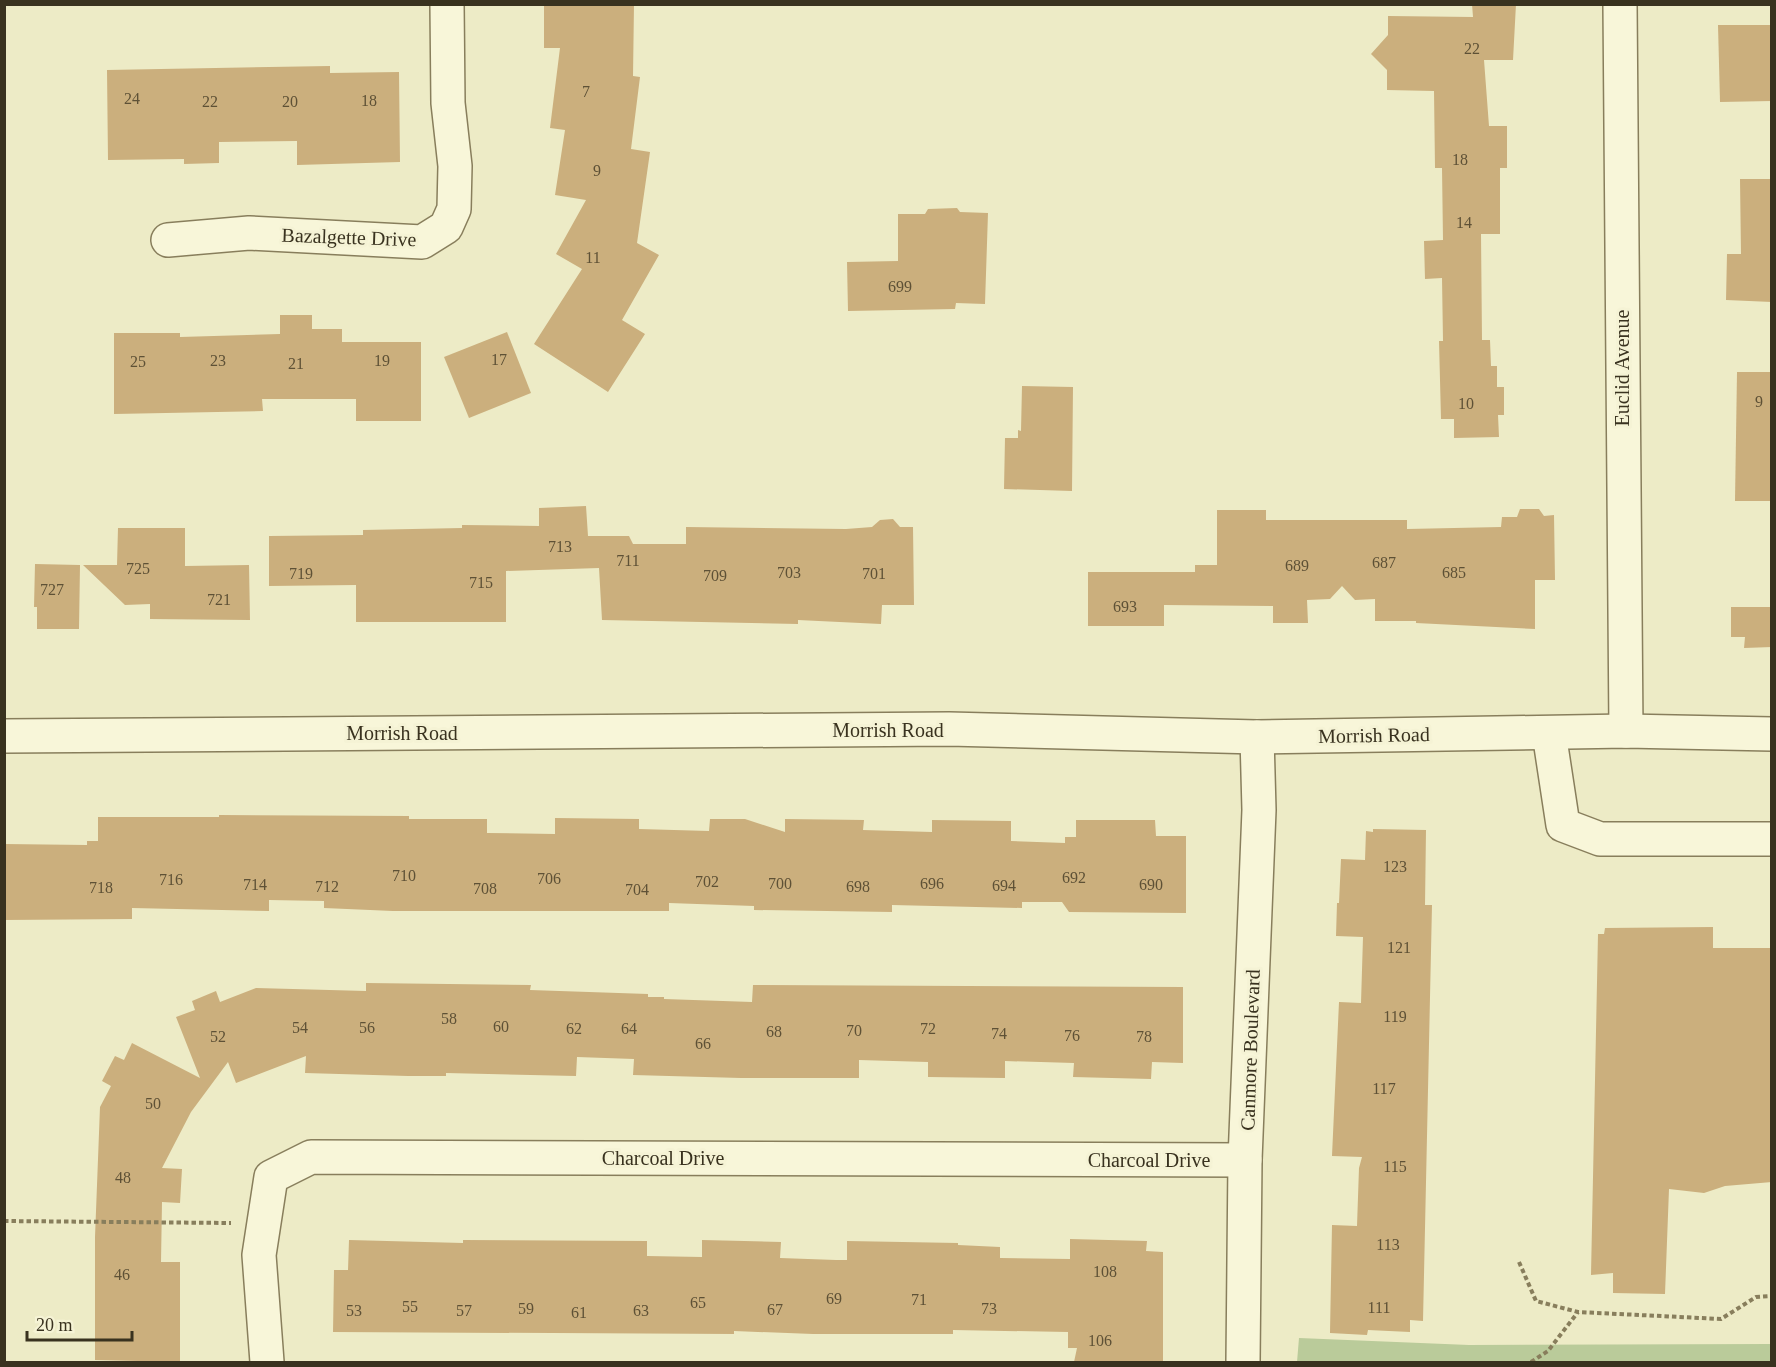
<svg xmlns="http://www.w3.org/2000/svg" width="1776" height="1367" font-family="Georgia,serif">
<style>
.green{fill:#bacb9a}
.building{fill:#cbaf7d}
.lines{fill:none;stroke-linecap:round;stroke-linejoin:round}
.minor-casing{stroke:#887e5c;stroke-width:36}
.path{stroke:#887e5c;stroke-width:4;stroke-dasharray:4.5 3;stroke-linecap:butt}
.minor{stroke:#f8f6d9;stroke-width:33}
.labels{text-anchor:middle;stroke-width:6;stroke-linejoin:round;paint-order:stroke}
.number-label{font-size:16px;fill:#5e5136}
.street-label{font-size:20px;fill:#39321f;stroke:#f5f3d5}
</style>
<rect width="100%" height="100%" fill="#edebc6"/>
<polygon class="green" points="1299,1338 1469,1345 1771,1344 1771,1362 1297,1362"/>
<g class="building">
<polygon points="544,4 634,4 633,76 640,77 631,149 650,152 637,243 659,255 622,320 645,334 608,392 534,344 582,269 556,254 586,200 555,195 565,130 550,128 560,48 544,48"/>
<polygon points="1472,4 1516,4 1513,60 1484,60 1489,126 1507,126 1507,168 1500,168 1500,234 1481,234 1482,340 1490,340 1491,366 1497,366 1497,387 1504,387 1504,415 1498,415 1499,437 1454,438 1454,419 1441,419 1439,341 1443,341 1442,278 1425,279 1424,241 1443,240 1442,168 1435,168 1434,91 1387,90 1387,70 1371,54 1388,35 1388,16 1473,17"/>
<polygon points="1718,25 1772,25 1772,101 1720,102"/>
<polygon points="330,66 330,73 399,72 400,162 297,165 297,141 219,142 219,163 184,164 184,159 108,160 107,70"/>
<polygon points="1740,179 1772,179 1772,302 1726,300 1727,254 1741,254"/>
<polygon points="957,208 960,212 988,213 985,304 956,303 955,309 848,311 847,262 898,261 898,214 925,214 928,209"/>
<polygon points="280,315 312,315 312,329 342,329 342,342 421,342 421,421 356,421 356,399 262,399 263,411 114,414 114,333 180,333 180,337 280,334"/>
<polygon points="507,332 531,393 469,418 444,357"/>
<polygon points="1737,372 1772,372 1772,501 1735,501"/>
<polygon points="1022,386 1073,387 1072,491 1004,489 1005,438 1018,438 1018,430 1021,431"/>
<polygon points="586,506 588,536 629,536 633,544 686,544 686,527 846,529 872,527 880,520 893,519 900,527 913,527 914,605 882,605 881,624 798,620 798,624 602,620 599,568 506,571 506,622 356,622 356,585 269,586 269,536 363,535 363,530 462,528 462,525 539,526 539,508"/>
<polygon points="1520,509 1539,509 1544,516 1554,515 1555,580 1535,580 1535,629 1416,623 1416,621 1375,621 1375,599 1355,600 1342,586 1330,599 1307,600 1308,623 1273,623 1273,606 1164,605 1164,626 1088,626 1088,572 1195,572 1195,565 1217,565 1217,510 1266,510 1266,520 1407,520 1407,529 1501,527 1502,517 1517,517"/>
<polygon points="118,528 185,528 185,566 249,565 250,620 150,619 150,604 125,605 83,565 117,565"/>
<polygon points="35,564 80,565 79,629 37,629 37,607 34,607"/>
<polygon points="1731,607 1772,607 1772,647 1744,648 1745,637 1731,637"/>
<polygon points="219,815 409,816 409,819 487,819 487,833 555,834 555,818 639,819 639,829 709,831 710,819 745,819 785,832 785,819 864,820 863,830 932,832 932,820 1011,821 1011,841 1065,843 1065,837 1076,837 1076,820 1155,820 1156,836 1186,836 1186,913 1069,912 1062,902 1022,902 1022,908 892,905 892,912 754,910 754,906 669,903 669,911 393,911 324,908 324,901 269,900 269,911 132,908 132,919 4,920 4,844 87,845 87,841 98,841 98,817 219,817"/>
<polygon points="1373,829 1426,830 1425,905 1432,905 1423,1321 1410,1320 1410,1332 1368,1330 1367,1335 1330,1333 1332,1225 1357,1226 1359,1168 1362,1157 1332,1156 1339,1002 1361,1003 1363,937 1336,936 1337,903 1339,903 1341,859 1365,860 1366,831 1373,832"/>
<polygon points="1713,927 1713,948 1772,948 1772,1182 1725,1186 1704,1193 1669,1189 1665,1294 1613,1293 1613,1273 1591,1275 1598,934 1604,934 1605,928"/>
<polygon points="366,983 531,985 530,990 648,994 648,997 664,997 664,999 752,1002 753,985 1183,987 1183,1063 1152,1062 1151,1079 1073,1077 1074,1063 1005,1061 1005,1078 928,1077 928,1062 859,1060 859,1078 741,1078 633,1075 634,1059 577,1057 576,1076 446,1073 446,1076 408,1076 305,1073 306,1056 236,1083 228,1062 191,1112 162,1168 182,1169 180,1203 162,1202 161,1262 180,1262 180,1362 95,1360 95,1237 100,1107 111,1086 102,1081 115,1056 124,1060 132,1043 200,1078 176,1017 195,1010 192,1001 216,991 220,1002 256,988 366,991"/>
<polygon points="1070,1239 1147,1241 1146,1251 1163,1252 1163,1362 1074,1362 1077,1348 1068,1348 1068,1332 953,1330 953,1334 813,1334 734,1331 734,1334 333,1332 334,1270 348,1270 349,1240 463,1243 463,1240 647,1241 647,1256 702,1257 702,1240 744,1241 781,1242 780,1258 836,1260 847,1260 847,1241 958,1243 958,1245 1000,1247 1000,1258 1070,1259"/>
</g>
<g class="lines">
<defs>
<g id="minor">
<polyline points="1620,4 1626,731"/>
<polyline points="168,240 249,233 422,242 446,227 454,209 455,166 448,103 447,4"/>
<polyline points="1549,733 1563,825 1600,839 1772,839"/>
<polyline points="4,736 949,729 1257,737 1626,731 1772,734"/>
<polyline points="267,1362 259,1255 271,1177 311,1157 1245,1160"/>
<polyline points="1243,1362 1245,1160 1259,810 1257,737"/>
</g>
</defs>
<use href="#minor" class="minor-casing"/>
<g class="path">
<polyline points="4,1221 231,1223"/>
<polyline points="1519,1262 1536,1301 1578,1312 1721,1319 1756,1297 1772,1296"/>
<polyline points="1531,1362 1548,1351 1578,1312"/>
</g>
<use href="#minor" class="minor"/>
</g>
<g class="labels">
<g class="number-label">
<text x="1472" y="54">22</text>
<text x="586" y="97">7</text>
<text x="132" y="104">24</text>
<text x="369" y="106">18</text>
<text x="210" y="107">22</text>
<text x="290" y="107">20</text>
<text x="1460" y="165">18</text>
<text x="597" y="176">9</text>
<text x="1464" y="228">14</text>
<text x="593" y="263">11</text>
<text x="900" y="292">699</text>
<text x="499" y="365">17</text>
<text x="218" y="366">23</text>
<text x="382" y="366">19</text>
<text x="138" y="367">25</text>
<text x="296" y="369">21</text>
<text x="1759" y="407">9</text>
<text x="1466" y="409">10</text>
<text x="560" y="552">713</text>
<text x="628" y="566">711</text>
<text x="1384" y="568">687</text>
<text x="1297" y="571">689</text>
<text x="138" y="574">725</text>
<text x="789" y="578">703</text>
<text x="1454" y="578">685</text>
<text x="301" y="579">719</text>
<text x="874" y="579">701</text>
<text x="715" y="581">709</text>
<text x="481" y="588">715</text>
<text x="52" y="595">727</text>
<text x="219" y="605">721</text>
<text x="1125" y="612">693</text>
<text x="1395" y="872">123</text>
<text x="404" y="881">710</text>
<text x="1074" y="883">692</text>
<text x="549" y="884">706</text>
<text x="171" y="885">716</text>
<text x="707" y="887">702</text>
<text x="780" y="889">700</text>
<text x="932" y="889">696</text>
<text x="255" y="890">714</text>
<text x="1151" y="890">690</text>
<text x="1004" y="891">694</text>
<text x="327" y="892">712</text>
<text x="858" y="892">698</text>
<text x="101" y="893">718</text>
<text x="485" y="894">708</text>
<text x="637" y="895">704</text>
<text x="1399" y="953">121</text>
<text x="1395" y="1022">119</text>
<text x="449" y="1024">58</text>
<text x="501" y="1032">60</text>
<text x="300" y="1033">54</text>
<text x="367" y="1033">56</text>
<text x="574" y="1034">62</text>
<text x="629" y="1034">64</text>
<text x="928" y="1034">72</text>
<text x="854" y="1036">70</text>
<text x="774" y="1037">68</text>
<text x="999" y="1039">74</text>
<text x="1072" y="1041">76</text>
<text x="218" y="1042">52</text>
<text x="1144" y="1042">78</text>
<text x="703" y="1049">66</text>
<text x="1384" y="1094">117</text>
<text x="153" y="1109">50</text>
<text x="1395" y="1172">115</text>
<text x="123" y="1183">48</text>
<text x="1388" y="1250">113</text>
<text x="1105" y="1277">108</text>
<text x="122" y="1280">46</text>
<text x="834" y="1304">69</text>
<text x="919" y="1305">71</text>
<text x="698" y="1308">65</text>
<text x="410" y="1312">55</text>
<text x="1379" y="1313">111</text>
<text x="526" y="1314">59</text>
<text x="989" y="1314">73</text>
<text x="775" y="1315">67</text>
<text x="354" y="1316">53</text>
<text x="464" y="1316">57</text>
<text x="641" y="1316">63</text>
<text x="579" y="1318">61</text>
<text x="1100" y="1346">106</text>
</g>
<g class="street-label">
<text transform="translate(349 237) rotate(2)" y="7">Bazalgette Drive</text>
<text transform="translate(1622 368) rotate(-90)" y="7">Euclid Avenue</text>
<text x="888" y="737">Morrish Road</text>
<text x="402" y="740">Morrish Road</text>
<text transform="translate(1374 735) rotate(-1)" y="7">Morrish Road</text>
<text transform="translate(1250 1050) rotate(-88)" y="7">Canmore Boulevard</text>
<text x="663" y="1165">Charcoal Drive</text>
<text x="1149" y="1167">Charcoal Drive</text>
</g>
</g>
<rect width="1776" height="1367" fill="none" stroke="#39321f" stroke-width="12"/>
<path d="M27 1331v9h105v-9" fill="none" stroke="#39321f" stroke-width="3"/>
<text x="36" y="1331" font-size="18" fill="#39321f" stroke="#f5f3d5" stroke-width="4.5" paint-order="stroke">20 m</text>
</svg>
